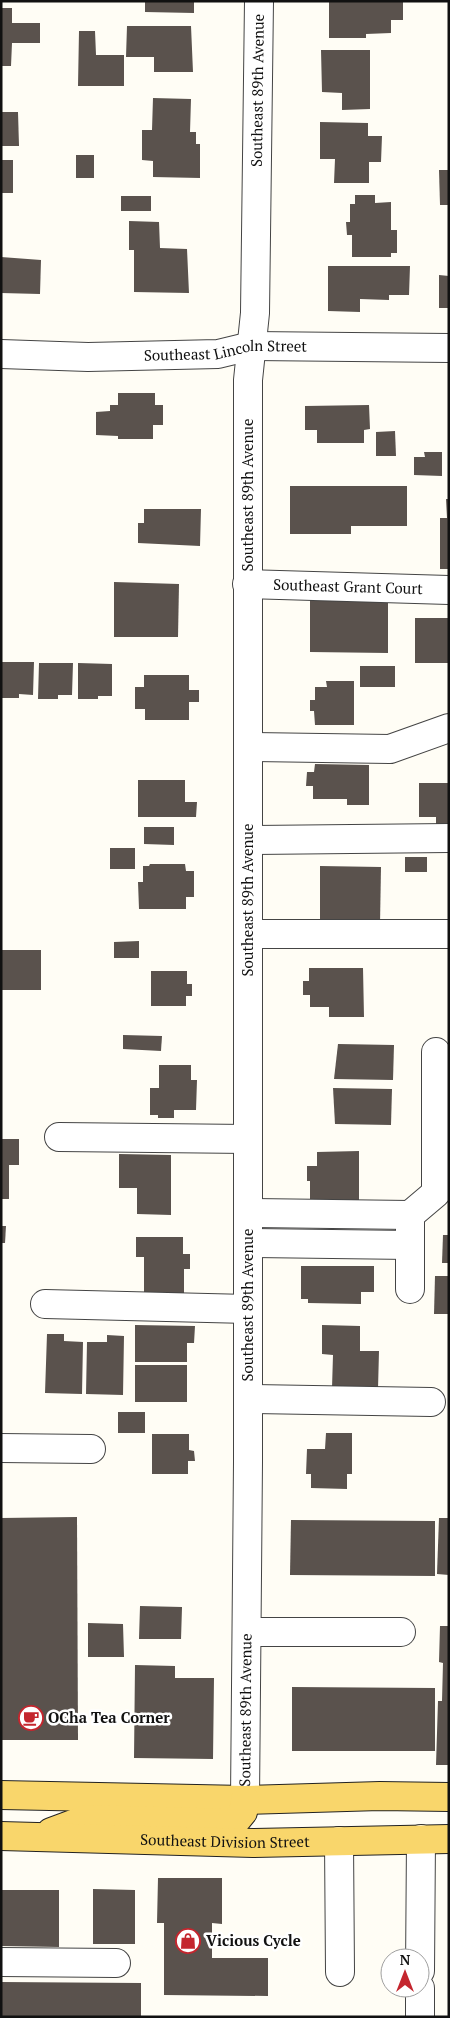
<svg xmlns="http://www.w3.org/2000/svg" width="450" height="2018" font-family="'PT Serif',serif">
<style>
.building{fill:#5a524d}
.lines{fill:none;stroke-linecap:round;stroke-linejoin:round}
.minor-casing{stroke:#444;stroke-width:30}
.major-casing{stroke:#222;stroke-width:30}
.minor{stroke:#fff;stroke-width:28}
.major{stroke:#f9d66b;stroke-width:28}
.labels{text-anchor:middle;stroke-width:5;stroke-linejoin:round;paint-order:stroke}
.street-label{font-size:15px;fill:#111;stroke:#fff}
.poi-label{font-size:15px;font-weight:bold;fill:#111;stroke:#fff;text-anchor:start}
</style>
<rect width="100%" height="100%" fill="#fffdf5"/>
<g class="building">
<polygon points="145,1 194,1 194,13 145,12"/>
<polygon points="329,1 403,1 403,20 391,20 391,33 366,34 366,38 329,38"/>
<polygon points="1,8 12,8 12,23 40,23 40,43 12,43 11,66 1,66"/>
<polygon points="127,26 191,26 193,72 154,72 154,57 126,57"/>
<polygon points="79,31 95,31 96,55 124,55 124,86 78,86"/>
<polygon points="321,50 370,50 370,109 342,110 342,93 322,92"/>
<polygon points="153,98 191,99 190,132 196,132 196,144 200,144 200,178 153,177 153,161 142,160 142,130 152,130"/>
<polygon points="1,112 18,112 19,146 1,146"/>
<polygon points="320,122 368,123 368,136 382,136 381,162 369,162 369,183 334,183 335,159 320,159"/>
<rect x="76" y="155" width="18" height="23"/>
<rect x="1" y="160" width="12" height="33"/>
<polygon points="439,170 449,170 449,205 440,205"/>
<polygon points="355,195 375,195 375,203 391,202 391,230 397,230 397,253 391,253 391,257 352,257 352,235 347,235 346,222 350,222 350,204 355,204"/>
<rect x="121" y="196" width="30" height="15"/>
<polygon points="129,221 159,222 160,248 187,249 189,293 134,292 134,250 129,250"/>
<polygon points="1,257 41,260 40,294 1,293"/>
<polygon points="328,266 410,266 409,295 389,295 389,300 360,299 360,312 328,311"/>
<polygon points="439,275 449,276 449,308 439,308"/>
<polygon points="118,393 155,393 155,405 163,405 163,425 153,425 153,439 118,439 118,436 96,435 96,412 110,411 110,405 118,405"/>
<polygon points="369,405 370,429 364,430 364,443 317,443 317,430 305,430 305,406"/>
<polygon points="395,431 396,456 376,456 376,432"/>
<polygon points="424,452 442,452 442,476 414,475 414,457 425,457"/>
<polygon points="290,486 407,486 407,526 351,526 351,534 290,534"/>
<polygon points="446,499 449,499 449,569 440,569 440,518 447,518"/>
<polygon points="144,509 201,509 200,546 138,543 138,523 144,523"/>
<polygon points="114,582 179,584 178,637 114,637"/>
<polygon points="310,599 388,600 388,653 310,652"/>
<rect x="415" y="618" width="34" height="45"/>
<polygon points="1,662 34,662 33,695 19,694 19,698 1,698"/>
<polygon points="39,663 73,663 72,695 58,695 58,699 38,699"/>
<polygon points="78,663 112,664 112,696 98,696 98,699 78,699"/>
<rect x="360" y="666" width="35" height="21"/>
<polygon points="144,675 189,675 189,690 199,690 199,702 189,702 189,720 145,720 145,709 135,709 135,687 144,687"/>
<polygon points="326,681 354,681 354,725 315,725 314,711 310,711 310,700 315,700 315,687 327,687"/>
<polygon points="315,764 369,765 369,805 347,805 347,799 313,799 313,786 306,786 307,772 314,772"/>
<polygon points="138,780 185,780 185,802 197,802 196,817 138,817"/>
<polygon points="419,783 449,783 449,831 436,831 436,817 419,817"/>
<polygon points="144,827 174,827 174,845 144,844"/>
<rect x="110" y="848" width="25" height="21"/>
<rect x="405" y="857" width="22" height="15"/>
<polygon points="150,864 185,864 186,871 194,871 194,897 186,897 186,909 139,909 138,882 143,882 143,866 149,866"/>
<polygon points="320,866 381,867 380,924 320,923"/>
<polygon points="139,941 139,958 114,958 114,942"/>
<rect x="1" y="950" width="40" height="40"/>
<polygon points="309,968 363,968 364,1017 329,1017 329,1007 310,1007 310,995 303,995 303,981 309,981"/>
<polygon points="151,971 187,971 187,984 192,984 192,996 186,996 186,1006 151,1006"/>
<polygon points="123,1035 162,1036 161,1051 123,1049"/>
<polygon points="338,1044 394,1045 393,1080 334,1079"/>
<polygon points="159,1065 191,1065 191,1080 197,1080 196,1110 174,1110 174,1118 158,1118 158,1115 150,1115 150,1088 159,1088"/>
<polygon points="333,1088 392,1089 391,1125 335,1124"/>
<polygon points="1,1139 19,1139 19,1165 9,1165 9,1199 1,1199"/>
<polygon points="359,1151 359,1200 310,1200 310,1181 307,1181 307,1166 317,1166 317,1152"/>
<polygon points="119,1154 171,1155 171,1215 137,1214 137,1188 119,1188"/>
<polygon points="1,1226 6,1226 5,1243 1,1243"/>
<polygon points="443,1235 449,1235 449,1263 442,1263"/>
<polygon points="136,1237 183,1237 183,1254 190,1254 190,1269 184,1269 184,1296 144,1296 144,1257 136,1257"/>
<polygon points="301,1266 374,1266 374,1292 361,1292 361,1304 308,1303 308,1299 301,1299"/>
<polygon points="435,1276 449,1276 449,1314 434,1314"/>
<polygon points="135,1325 195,1326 194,1343 187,1343 187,1362 135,1362"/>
<polygon points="322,1325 360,1326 360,1351 379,1351 378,1389 332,1388 333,1355 322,1354"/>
<polygon points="47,1334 64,1334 64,1341 83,1342 82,1394 45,1393"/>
<polygon points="107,1335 124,1336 123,1395 86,1394 87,1342 107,1342"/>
<rect x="135" y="1365" width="52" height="37"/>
<rect x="118" y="1412" width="27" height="21"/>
<polygon points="326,1433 352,1433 352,1474 347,1474 347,1489 311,1488 311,1474 306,1474 307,1449 325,1449"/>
<polygon points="152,1434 189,1434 189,1450 194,1451 195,1461 188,1461 188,1474 152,1474"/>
<polygon points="77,1517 78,1740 1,1740 1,1518"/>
<polygon points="439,1518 449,1518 449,1575 437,1574"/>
<polygon points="291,1520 435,1521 435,1576 290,1575"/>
<polygon points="140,1606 182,1607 181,1639 139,1639"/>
<polygon points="88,1623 123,1624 124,1657 88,1657"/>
<polygon points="440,1626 449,1626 449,1765 436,1765 438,1701 442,1701 443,1663 439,1662"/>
<polygon points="135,1665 175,1666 175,1678 214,1678 213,1759 134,1758"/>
<polygon points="292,1687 435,1688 435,1751 292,1751"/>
<polygon points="158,1878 222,1878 222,1924 212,1923 212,1958 268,1958 268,1996 164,1995 164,1923 157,1923"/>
<polygon points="93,1889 135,1890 135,1944 93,1944"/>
<polygon points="1,1890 59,1890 59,1947 1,1946"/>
<polygon points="1,1982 141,1983 141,2017 1,2017"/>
</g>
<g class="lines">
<defs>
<g id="minor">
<path id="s1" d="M1,354L88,357L218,354L251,346L449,348"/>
<path id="s2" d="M247,584L449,590"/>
<polyline points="248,747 390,749 449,728"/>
<polyline points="248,840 449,838"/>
<polyline points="248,934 449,934"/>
<polyline points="59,1137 248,1139"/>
<polyline points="248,1213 410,1215"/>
<polyline points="248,1243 410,1245"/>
<polyline points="410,1289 410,1215 436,1193 436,1052"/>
<polyline points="45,1304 248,1309"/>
<polyline points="248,1399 431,1402"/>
<polyline points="1,1448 91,1449"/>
<polyline points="247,1632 401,1632"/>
<path id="s3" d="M245,1800L248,1462V380L255,313L259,1"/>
<polyline points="339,1841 340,1972"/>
<polyline points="1,1962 116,1963"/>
<polyline points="420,1971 421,1839"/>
<polyline points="420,2017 420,1988"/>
</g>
<g id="major">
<polyline points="1,1795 245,1800 380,1796 449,1797"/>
<polyline points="51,1832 86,1819 234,1823 243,1812 245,1800"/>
<path id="s4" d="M1,1836L253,1843L449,1839"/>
</g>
</defs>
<use href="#minor" class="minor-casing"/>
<use href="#major" class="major-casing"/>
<use href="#minor" class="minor"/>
<use href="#major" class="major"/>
</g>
<defs>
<symbol id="cafe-ring" viewBox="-11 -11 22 22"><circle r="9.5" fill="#fff" stroke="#c4262e" stroke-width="1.5"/><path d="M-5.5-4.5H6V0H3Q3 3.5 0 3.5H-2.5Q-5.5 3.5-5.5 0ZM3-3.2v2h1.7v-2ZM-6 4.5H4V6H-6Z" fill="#c4262e"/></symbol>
<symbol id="shop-ring" viewBox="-11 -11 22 22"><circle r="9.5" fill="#fff" stroke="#c4262e" stroke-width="1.5"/><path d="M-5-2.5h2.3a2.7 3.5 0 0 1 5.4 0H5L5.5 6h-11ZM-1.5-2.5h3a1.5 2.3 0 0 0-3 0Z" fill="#c4262e"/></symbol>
</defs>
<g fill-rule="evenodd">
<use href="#cafe-ring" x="17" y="1704" width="28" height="28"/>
<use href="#shop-ring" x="174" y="1927" width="28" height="28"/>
</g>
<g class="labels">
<g class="street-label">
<text dy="5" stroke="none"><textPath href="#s3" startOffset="1710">Southeast 89th Avenue</textPath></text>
<text dy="5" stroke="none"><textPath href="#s1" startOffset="225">Southeast Lincoln Street</textPath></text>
<text transform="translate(248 495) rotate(-90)" y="5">Southeast 89th Avenue</text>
<text dy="5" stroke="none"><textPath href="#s2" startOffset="101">Southeast Grant Court</textPath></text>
<text transform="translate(248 900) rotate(-90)" y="5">Southeast 89th Avenue</text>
<text transform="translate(248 1305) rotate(-90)" y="5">Southeast 89th Avenue</text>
<text dy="5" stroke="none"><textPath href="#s3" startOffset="90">Southeast 89th Avenue</textPath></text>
<text dy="5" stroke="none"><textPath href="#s4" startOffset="224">Southeast Division Street</textPath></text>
</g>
<g class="poi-label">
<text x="48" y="1723">OCha Tea Corner</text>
<text x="206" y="1946">Vicious Cycle</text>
</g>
</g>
<rect width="450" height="2018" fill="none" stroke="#111111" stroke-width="5"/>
<g transform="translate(405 1973)"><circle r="24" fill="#ffffff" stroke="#a0a0a0"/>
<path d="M0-4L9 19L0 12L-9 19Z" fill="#c4262e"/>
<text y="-8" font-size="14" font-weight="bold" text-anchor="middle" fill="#111111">N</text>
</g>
</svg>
